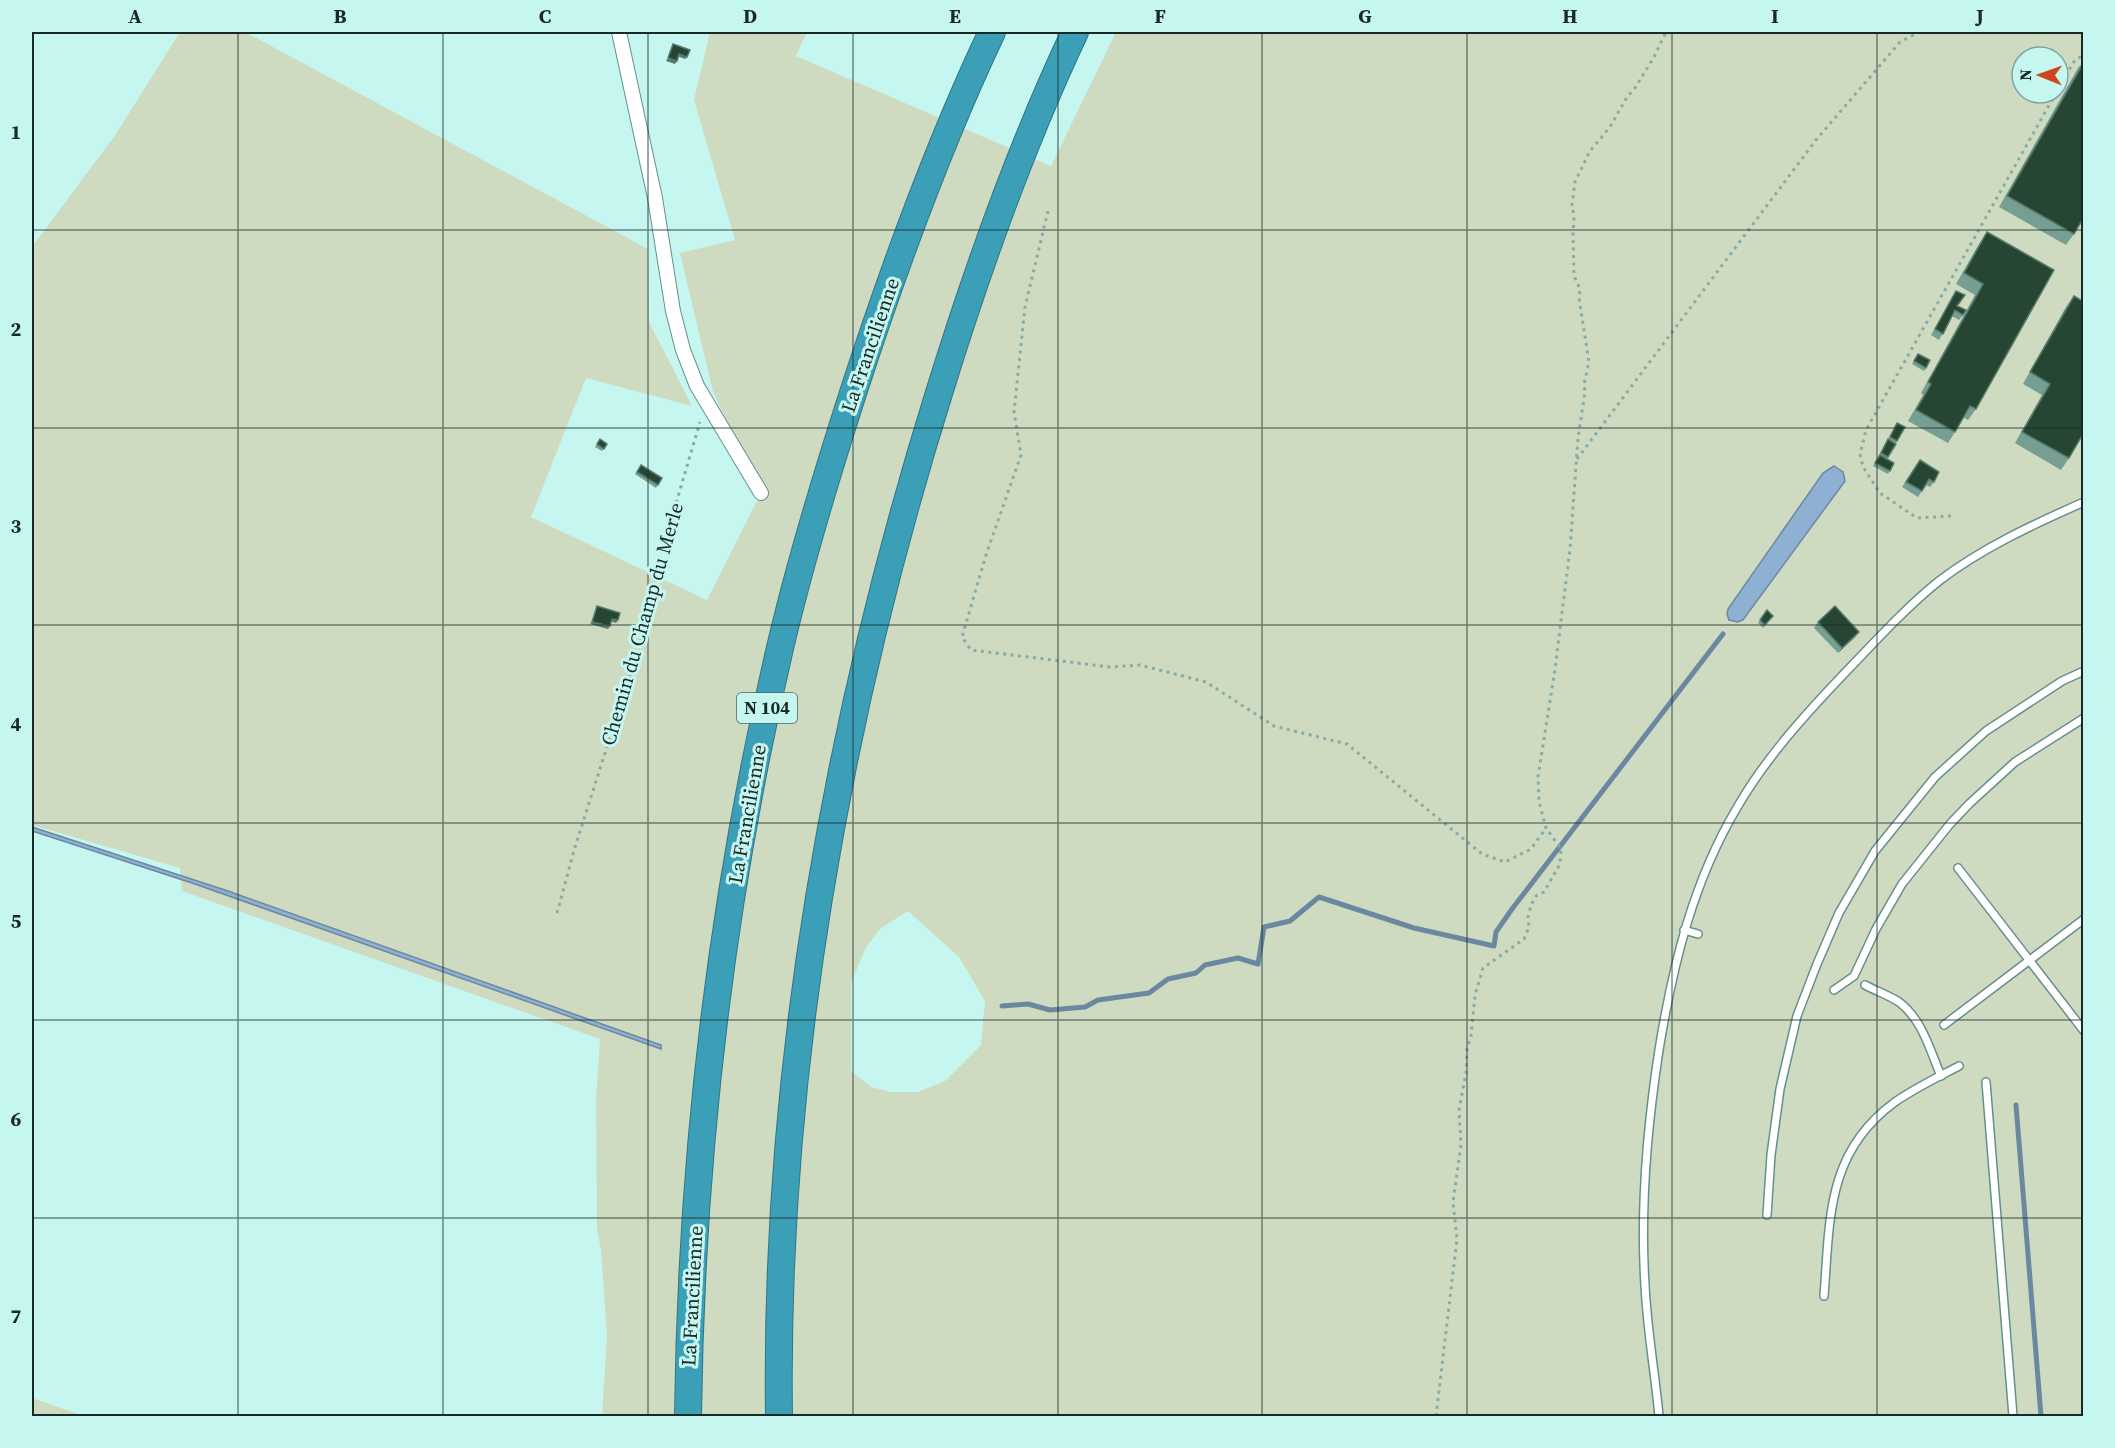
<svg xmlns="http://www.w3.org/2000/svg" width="2115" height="1448" font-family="'Source Serif 4',serif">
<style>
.green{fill:#cfdbc0;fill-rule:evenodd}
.water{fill:#8eb1d3;stroke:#6b88a0;stroke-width:1.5}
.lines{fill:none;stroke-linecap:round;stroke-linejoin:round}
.stream{stroke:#6b88a0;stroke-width:5}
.lane-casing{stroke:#64918c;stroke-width:10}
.street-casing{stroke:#64918c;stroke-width:16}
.highway-casing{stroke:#2f7686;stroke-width:28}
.path{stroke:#87aca8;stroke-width:3;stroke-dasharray:3 4.5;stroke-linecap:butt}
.lane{stroke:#fff;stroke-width:7}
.street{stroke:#fff;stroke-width:14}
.highway{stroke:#3c9fb8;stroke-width:26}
.wall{fill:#769e92}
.shaded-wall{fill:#567b6c}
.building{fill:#264633;stroke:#567b6c;stroke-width:1.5}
.grid{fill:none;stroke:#182a28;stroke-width:1.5;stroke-opacity:0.55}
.labels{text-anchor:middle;stroke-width:6;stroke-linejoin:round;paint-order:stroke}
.shield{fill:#c6f6f0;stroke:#4c6764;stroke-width:1.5}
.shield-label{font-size:18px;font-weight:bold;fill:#182a28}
.street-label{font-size:20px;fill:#182a28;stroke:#c6f6f0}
.neatline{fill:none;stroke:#182a28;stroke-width:2}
.grid-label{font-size:20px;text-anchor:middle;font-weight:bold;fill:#182a28}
</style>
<rect width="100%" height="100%" fill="#c6f6f0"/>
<g class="green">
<path d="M180,32H245L648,249L649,322L692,406L586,378L531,517L707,600L761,493L713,392L680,253L735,240L694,100L710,32H807L796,56L1051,166L1116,32H2083V1416H602L607,1335L601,1250L597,1229L596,1101L600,1039L182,891L180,868L32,825V247L116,134ZM2022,57H2058V93H2022ZM908,911L959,957L985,1001L981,1045L945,1081L918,1092H891L871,1087L851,1071V983L866,947L881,928Z"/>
<polygon points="32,1398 84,1416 32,1416"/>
</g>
<g class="water">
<polygon points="1834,466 1843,472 1845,481 1743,620 1738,622 1729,620 1727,614 1728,609 1823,473"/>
<polygon points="32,827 228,891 661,1045 661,1049 195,884 32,831"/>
</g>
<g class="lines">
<g class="stream">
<polyline points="1002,1006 1028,1004 1050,1010 1085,1007 1098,1000 1149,993 1168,979 1196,973 1205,965 1238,958 1258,964 1264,927 1290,921 1319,897 1414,928 1494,946 1496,932 1512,909 1723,634"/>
<polyline points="2016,1105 2041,1416"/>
</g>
<defs>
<g id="lane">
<polyline points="1958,868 2084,1031"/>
<polyline points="1684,930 1698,934"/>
<path d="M1865,985C1876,991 1888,995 1899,1002C1922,1019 1930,1050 1941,1076"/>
<polyline points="1834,990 1854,976 1876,929 1902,884 1950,824 1969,804 2015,762 2084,718"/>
<polyline points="1944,1025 2084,919"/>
<polyline points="1986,1082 2013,1416"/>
<polyline points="1767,1215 1771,1155 1780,1089 1797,1016 1817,964 1839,913 1875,851 1935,777 1986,731 2062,681 2084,671"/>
<path d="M1824,1296C1830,1220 1826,1152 1895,1102C1915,1088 1938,1077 1959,1066"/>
<path d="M1659,1416C1655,1373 1647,1329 1645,1285C1640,1207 1647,1128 1659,1050C1673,964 1693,881 1738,806C1766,758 1803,717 1841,677C1872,645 1904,609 1939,581C1982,548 2034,524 2084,502"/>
</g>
<polyline id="street" points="619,32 655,198 673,311 683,350 697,386 761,493"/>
<g id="highway">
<path d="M688,1416C691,1158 721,900 780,648C800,562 826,477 853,393C893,270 937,148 992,32"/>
<path d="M779,1416C774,1073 837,720 939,393C977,270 1020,148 1075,32"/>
</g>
</defs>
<use href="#lane" class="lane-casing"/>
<use href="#street" class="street-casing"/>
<use href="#highway" class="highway-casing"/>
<g class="path">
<polyline points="2058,89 2075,60 2084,55"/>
<polyline points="1048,211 1025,307 1014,412 1021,455 986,555 962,637 971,650 1110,667 1140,665 1206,682 1274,726 1347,744 1482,854 1505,862 1531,849 1546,828"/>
<polyline points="1577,459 1816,140 1900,42 1919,32"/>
<polyline points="1951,516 1917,518 1880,493 1863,467 1860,454 1866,430 2056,93"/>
<polyline points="557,913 575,847 645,628 662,551 700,422"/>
<polyline points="1436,1416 1457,1239 1453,1202 1461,1145 1459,1110 1466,1073 1467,1049 1471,1036 1475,995 1483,968 1524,939 1529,927 1528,917 1531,905 1536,896 1544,892 1560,864 1561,849 1546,828 1539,802 1538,777 1555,669 1570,549 1578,438 1585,392 1584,385 1589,362 1579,298 1580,289 1574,276 1573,233 1574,217 1572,205 1575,182 1590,151 1610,127 1627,97 1635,88 1654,57 1666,32"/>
</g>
<use href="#lane" class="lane"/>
<use href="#street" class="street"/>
<use href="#highway" class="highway"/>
</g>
<g class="wall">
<polygon points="2084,61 2074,234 2066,245 1999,207 2078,68"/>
<polygon points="1987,232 1976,409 1968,420 1963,417 1955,432 1948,443 1908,421 1923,395 1921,393 1975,295 1956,284 1979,244"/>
<polygon points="1956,291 1957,306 1963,315 1959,320 1952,316 1939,340 1931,335"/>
<polygon points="2074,296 2069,458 2061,470 2015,443 2042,395 2023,384 2066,307"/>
<polygon points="1918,354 1926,368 1924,371 1912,364"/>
<polygon points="1897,423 1905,427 1887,459 1894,463 1888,474 1873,466"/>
<polygon points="600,439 607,444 602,451 595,447"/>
<polygon points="641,465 662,478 656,488 635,474"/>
<polygon points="1916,465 1934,482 1930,487 1926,485 1918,497 1902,487"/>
<polygon points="1767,610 1773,616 1763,628 1758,623"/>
<polygon points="1818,622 1859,632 1855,637 1838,653 1814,628"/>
</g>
<g class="shaded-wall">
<polygon points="679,54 687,57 685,59 677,56"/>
<polygon points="668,58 677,61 675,64 666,61"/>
<polygon points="612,619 618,620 616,623 610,621"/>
<polygon points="592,622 610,626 608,629 590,624"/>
<polygon points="1859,632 1855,637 1838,653 1842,648"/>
</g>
<g class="building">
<polygon points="673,44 690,50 687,57 679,54 677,61 668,58"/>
<polygon points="2084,62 2084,217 2074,234 2007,196"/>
<polygon points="1987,232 2054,270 1976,409 1970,406 1955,432 1916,410 1931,384 1928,382 1983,284 1964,273"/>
<polygon points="1956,291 1965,295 1957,306 1966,310 1963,315 1955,310 1943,334 1935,329"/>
<polygon points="2074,296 2084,302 2084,432 2069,458 2022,432 2050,384 2030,372"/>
<polygon points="1918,354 1930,360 1926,368 1914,361"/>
<polygon points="1897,423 1905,427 1897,441 1890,437"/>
<polygon points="600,439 607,444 604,449 597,444"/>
<polygon points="1888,439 1896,444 1888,457 1881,453"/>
<polygon points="1880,455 1894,463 1890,471 1875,463"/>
<polygon points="1920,460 1939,472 1934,482 1929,479 1922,491 1906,482"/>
<polygon points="641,465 662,478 658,485 637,472"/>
<polygon points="597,606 620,613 618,620 612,619 610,626 592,622"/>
<polygon points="1835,606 1859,632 1842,648 1818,622"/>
<polygon points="1767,610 1773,616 1765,625 1760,620"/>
</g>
<path class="grid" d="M238,32V1416M443,32V1416M648,32V1416M853,32V1416M1058,32V1416M1262,32V1416M1467,32V1416M1672,32V1416M1877,32V1416M32,230H2084M32,428H2084M32,625H2084M32,823H2084M32,1020H2084M32,1218H2084"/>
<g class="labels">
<rect class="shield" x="737" y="693" width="60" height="30" rx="4.5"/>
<g class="shield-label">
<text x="767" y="714">N 104</text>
</g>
<g class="street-label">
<text transform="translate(870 345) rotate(-71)" y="7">La Francilienne</text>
<text transform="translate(642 624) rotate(-74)" y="7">Chemin du Champ du Merle</text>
<text transform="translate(747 814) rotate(-80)" y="7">La Francilienne</text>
<text transform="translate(692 1296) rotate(-87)" y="7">La Francilienne</text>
</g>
</g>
<rect width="2115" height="1448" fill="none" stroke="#c6f6f0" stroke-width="66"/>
<g transform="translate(2040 75) rotate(271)"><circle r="28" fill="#c6f6f0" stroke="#80a4a0" stroke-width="1.5"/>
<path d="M0-4.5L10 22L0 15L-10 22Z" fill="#ce451e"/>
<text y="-9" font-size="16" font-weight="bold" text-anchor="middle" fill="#182a28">N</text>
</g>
<rect x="33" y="33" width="2049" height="1382" class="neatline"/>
<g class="grid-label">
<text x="135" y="23">A</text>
<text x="340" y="23">B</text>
<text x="545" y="23">C</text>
<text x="750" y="23">D</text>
<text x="955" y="23">E</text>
<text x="1160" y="23">F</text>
<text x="1365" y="23">G</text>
<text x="1570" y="23">H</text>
<text x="1775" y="23">I</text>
<text x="1980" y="23">J</text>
<text x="16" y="139">1</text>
<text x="16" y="336">2</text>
<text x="16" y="533">3</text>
<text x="16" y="731">4</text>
<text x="16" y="928">5</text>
<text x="16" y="1126">6</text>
<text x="16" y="1323">7</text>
</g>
</svg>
